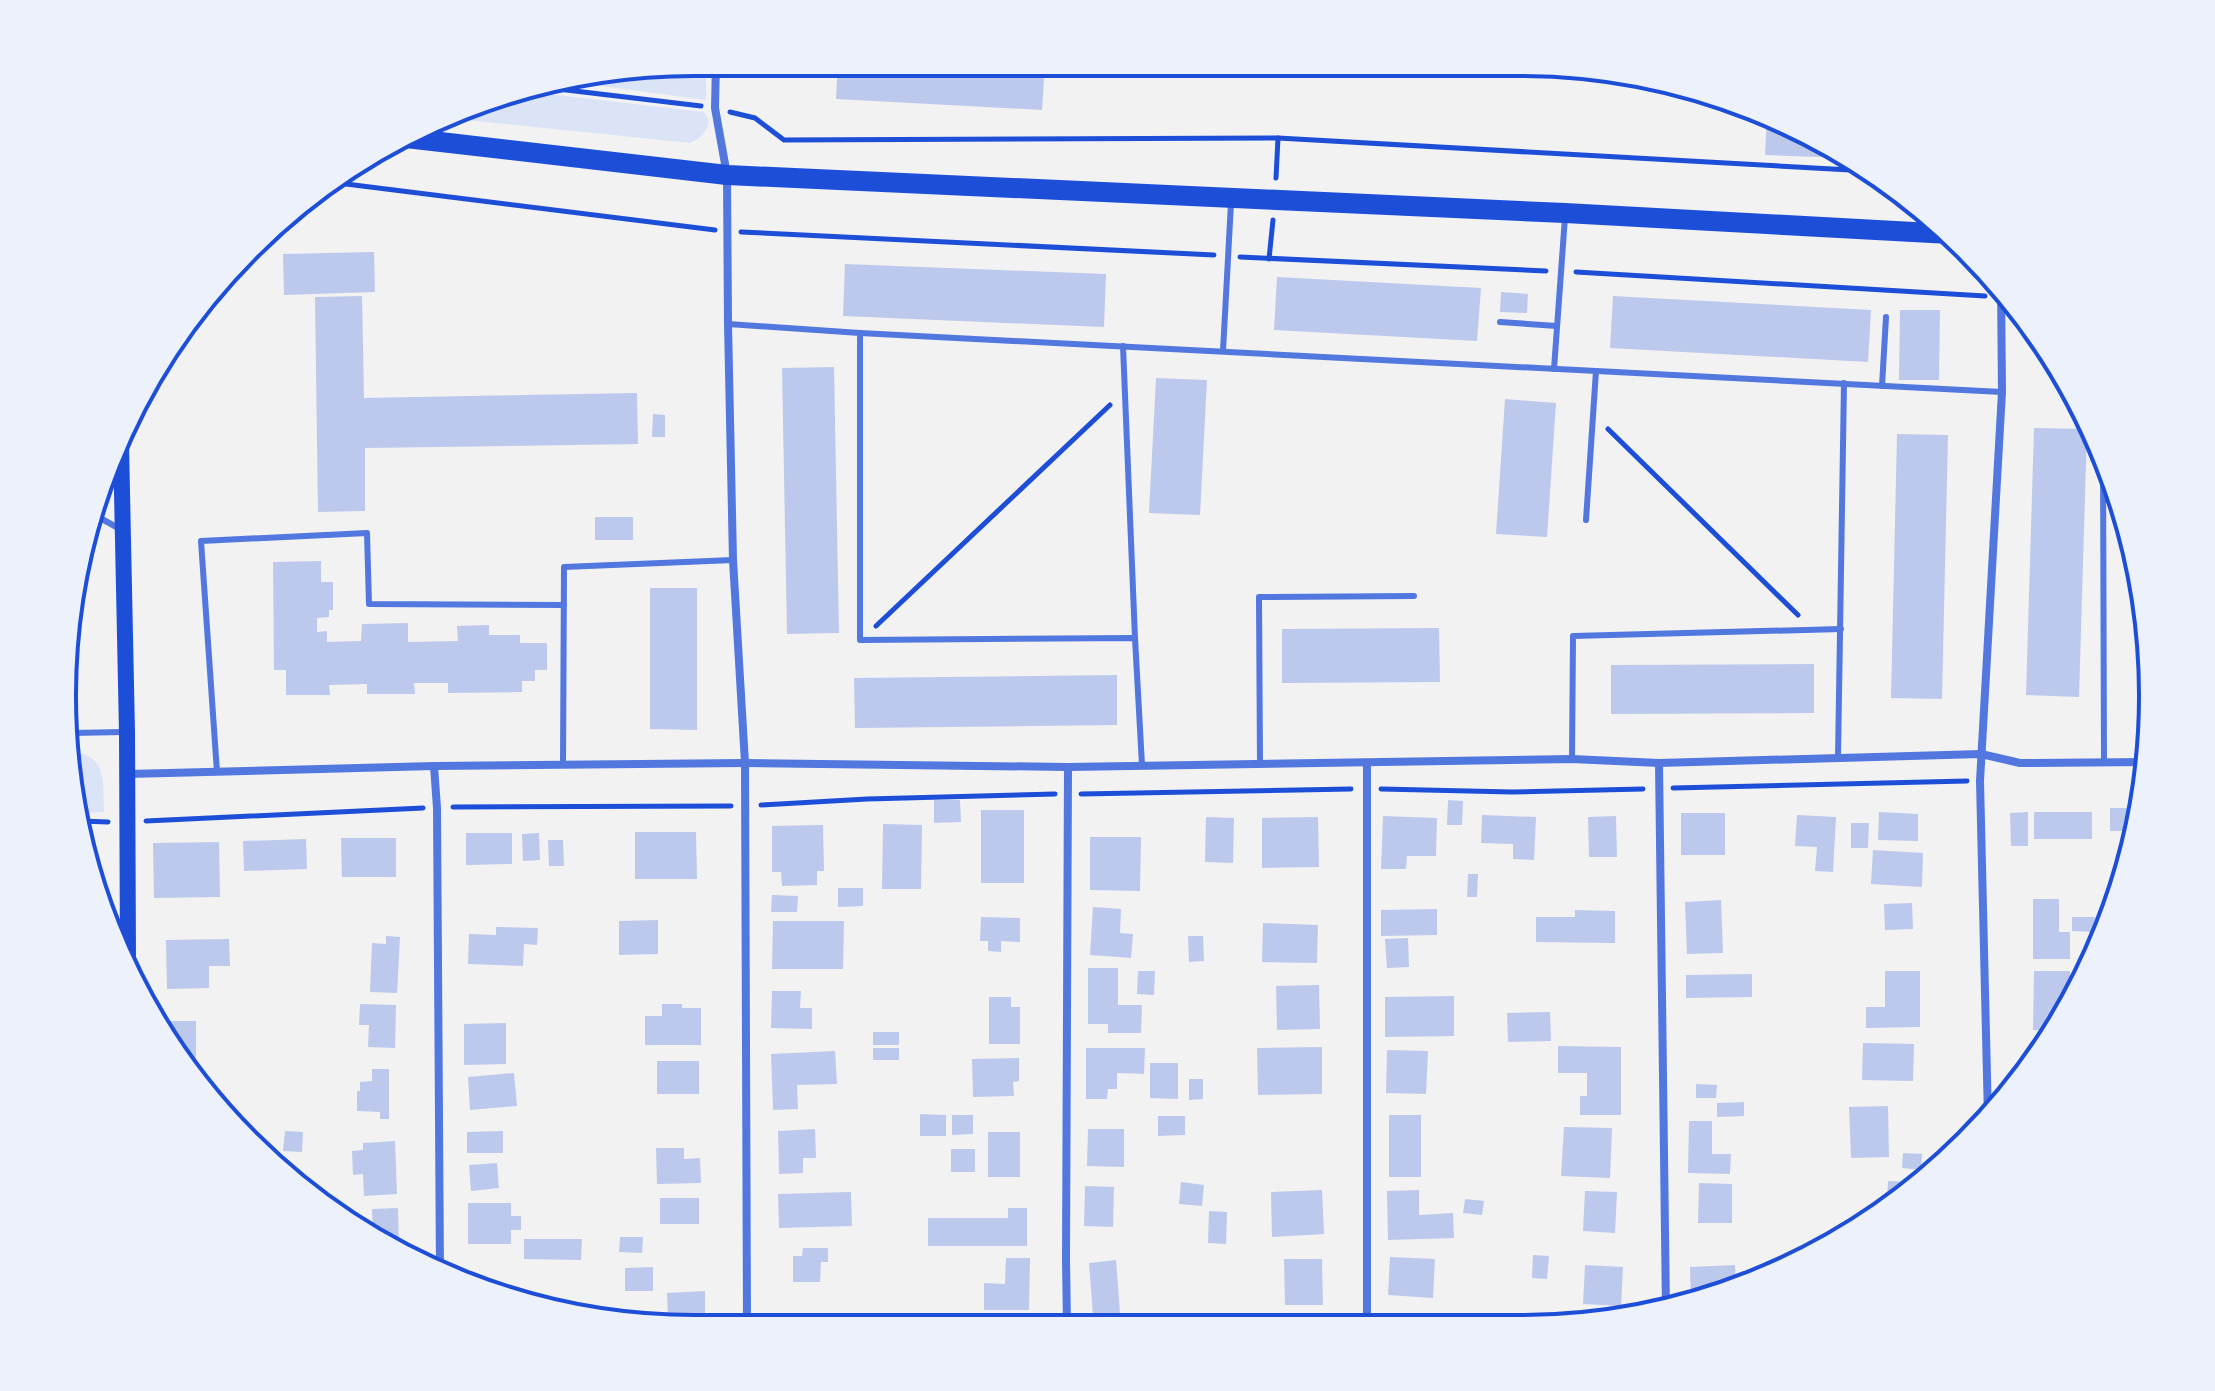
<svg xmlns="http://www.w3.org/2000/svg" width="2215" height="1391" font-family="'Work Sans',sans-serif">
<style>
.green{fill:#dbe4f7}
.building{fill:#bdc9ec}
.lines{fill:none;stroke-linecap:round;stroke-linejoin:round}
.path{stroke:#1d4ed8;stroke-width:5}
.service{stroke:#5277de;stroke-width:6}
.minor{stroke:#5277de;stroke-width:8}
.secondary{stroke:#1d4ed8;stroke-width:16}
.primary{stroke:#1d4ed8;stroke-width:20}
.rim{fill:none;stroke:#1d4ed8;stroke-width:4}
</style>
<rect width="100%" height="100%" fill="#f2f2f2"/>
<g class="green">
<polygon points="695,62 706,62 706,100 572,82"/>
<path d="M522,91L704,112L709,120C707,132 701,138 690,143L446,118L492,95Z"/>
<path d="M73,752C108,755 103,785 104,812L79,813Z"/>
</g>
<g class="building">
<polygon points="838,63 1045,64 1042,110 836,99"/>
<polygon points="1767,113 1768,113 1845,158 1765,155"/>
<polygon points="374,252 375,292 284,295 283,254"/>
<polygon points="845,264 1106,274 1104,327 843,316"/>
<polygon points="1277,277 1481,288 1477,341 1274,330"/>
<polygon points="1501,292 1528,294 1527,313 1500,312"/>
<polygon points="362,296 364,398 637,393 638,444 365,448 365,511 318,512 315,297"/>
<polygon points="1613,296 1871,310 1868,362 1610,348"/>
<polygon points="1900,310 1940,310 1939,380 1899,380"/>
<polygon points="834,367 839,633 787,634 782,368"/>
<polygon points="1156,378 1207,380 1200,515 1149,513"/>
<polygon points="1505,399 1556,403 1547,537 1496,534"/>
<polygon points="653,414 665,415 665,437 652,437"/>
<polygon points="2034,428 2087,429 2079,697 2026,695"/>
<polygon points="1897,434 1948,435 1942,699 1891,698"/>
<rect x="595" y="517" width="38" height="23"/>
<polygon points="321,561 321,582 333,582 333,610 329,610 329,617 317,618 317,632 327,631 327,642 361,641 362,624 408,623 408,642 458,641 457,626 489,625 489,635 520,635 520,643 547,643 547,670 535,670 535,681 522,681 522,692 448,693 448,683 414,683 415,694 367,694 367,684 329,685 330,695 286,695 286,670 274,670 273,562"/>
<polygon points="650,588 697,588 697,730 650,729"/>
<polygon points="1439,628 1440,682 1282,683 1282,629"/>
<polygon points="1814,664 1814,713 1611,714 1611,665"/>
<polygon points="1117,675 1117,725 855,728 854,678"/>
<polygon points="934,800 960,800 961,822 934,823"/>
<polygon points="1448,800 1463,801 1462,825 1447,825"/>
<polygon points="2110,808 2140,808 2136,831 2110,831"/>
<rect x="981" y="810" width="43" height="73"/>
<polygon points="1879,812 1918,814 1918,841 1878,840"/>
<polygon points="2028,812 2028,846 2011,846 2010,813"/>
<rect x="2034" y="812" width="58" height="27"/>
<rect x="1681" y="813" width="44" height="42"/>
<polygon points="1482,815 1536,817 1534,860 1513,859 1513,844 1481,843"/>
<polygon points="1797,815 1836,817 1833,872 1815,871 1817,847 1795,846"/>
<polygon points="1383,816 1437,818 1436,856 1407,856 1406,869 1381,869"/>
<polygon points="1616,816 1617,857 1589,857 1588,817"/>
<polygon points="1206,817 1234,818 1233,863 1205,862"/>
<polygon points="1318,817 1319,867 1262,868 1262,818"/>
<polygon points="1851,823 1869,823 1868,848 1851,848"/>
<polygon points="883,824 922,825 921,889 882,889"/>
<polygon points="823,825 824,871 817,871 817,885 782,886 781,872 772,872 772,826"/>
<polygon points="635,832 696,832 697,879 635,879"/>
<polygon points="466,833 512,833 512,864 466,865"/>
<polygon points="539,833 540,860 523,861 522,834"/>
<polygon points="1090,837 1141,837 1140,891 1090,890"/>
<polygon points="341,838 396,838 396,877 342,877"/>
<polygon points="306,839 307,869 244,871 243,841"/>
<polygon points="548,840 563,840 564,866 549,866"/>
<polygon points="219,842 220,897 154,898 153,843"/>
<polygon points="1873,850 1923,853 1922,887 1871,884"/>
<polygon points="1468,874 1478,874 1477,897 1467,897"/>
<polygon points="838,888 863,888 863,906 838,907"/>
<polygon points="772,895 798,896 797,912 771,912"/>
<polygon points="2033,899 2059,899 2059,932 2070,932 2070,959 2033,959"/>
<polygon points="1721,900 1723,953 1687,954 1685,902"/>
<polygon points="1912,903 1913,929 1885,930 1884,904"/>
<polygon points="1093,907 1121,909 1120,933 1133,934 1131,958 1090,955"/>
<polygon points="1437,909 1437,935 1381,936 1381,910"/>
<polygon points="1575,910 1615,911 1615,943 1536,942 1536,917 1575,917"/>
<polygon points="981,917 1020,918 1020,942 1001,941 1001,952 988,951 988,941 980,941"/>
<polygon points="2072,917 2095,917 2094,932 2072,931"/>
<polygon points="658,920 658,954 619,955 619,921"/>
<polygon points="773,921 844,921 843,969 772,969"/>
<polygon points="1263,923 1318,925 1317,963 1262,962"/>
<polygon points="496,927 538,928 537,945 524,944 523,966 468,964 469,934 496,935"/>
<polygon points="386,936 400,937 397,993 370,992 372,943 386,944"/>
<polygon points="1188,936 1203,936 1204,961 1189,962"/>
<polygon points="1408,938 1409,967 1387,968 1385,939"/>
<polygon points="229,939 230,966 209,966 209,988 167,989 166,940"/>
<polygon points="1088,968 1118,968 1118,1005 1142,1005 1141,1033 1108,1033 1108,1024 1088,1024"/>
<polygon points="1138,971 1155,971 1154,995 1137,994"/>
<polygon points="1885,971 1920,971 1920,1027 1866,1028 1866,1007 1885,1007"/>
<polygon points="2034,971 2070,971 2070,1001 2072,1001 2054,1030 2033,1030"/>
<polygon points="1752,974 1752,997 1686,998 1686,975"/>
<polygon points="1319,985 1320,1029 1277,1030 1276,986"/>
<polygon points="772,991 801,991 800,1008 812,1008 812,1029 771,1028"/>
<polygon points="1454,996 1454,1036 1385,1037 1385,997"/>
<polygon points="989,997 1011,997 1011,1007 1020,1007 1020,1044 989,1044"/>
<polygon points="360,1004 396,1005 395,1048 368,1047 369,1025 359,1025"/>
<polygon points="662,1004 682,1004 682,1008 701,1008 701,1045 645,1045 645,1016 662,1016"/>
<polygon points="1550,1012 1551,1041 1508,1042 1507,1013"/>
<polygon points="168,1021 196,1021 196,1063 183,1063 169,1047"/>
<polygon points="506,1023 506,1064 464,1065 464,1024"/>
<rect x="873" y="1032" width="26" height="13"/>
<polygon points="1863,1043 1914,1044 1913,1081 1862,1080"/>
<polygon points="1558,1046 1621,1047 1621,1115 1580,1115 1580,1096 1587,1096 1587,1073 1558,1073"/>
<polygon points="1322,1047 1322,1094 1258,1095 1257,1048"/>
<rect x="873" y="1048" width="26" height="12"/>
<polygon points="1086,1048 1145,1048 1144,1074 1117,1073 1117,1089 1108,1089 1107,1099 1086,1099"/>
<polygon points="2031,1048 2042,1048 2031,1067"/>
<polygon points="1387,1050 1428,1051 1426,1094 1386,1093"/>
<polygon points="835,1051 837,1084 797,1085 798,1109 773,1110 771,1054"/>
<polygon points="1019,1058 1019,1081 1013,1082 1014,1096 973,1097 972,1059"/>
<rect x="657" y="1061" width="42" height="33"/>
<polygon points="1150,1063 1178,1063 1178,1099 1150,1098"/>
<polygon points="372,1069 389,1069 389,1119 380,1119 380,1112 357,1111 357,1091 360,1091 360,1082 372,1081"/>
<polygon points="514,1073 517,1106 470,1110 468,1077"/>
<polygon points="1189,1079 1203,1079 1203,1099 1189,1100"/>
<polygon points="1696,1084 1717,1085 1716,1098 1696,1098"/>
<polygon points="1744,1102 1744,1116 1717,1117 1717,1103"/>
<polygon points="1888,1106 1889,1157 1851,1158 1849,1107"/>
<polygon points="920,1114 946,1115 946,1136 920,1136"/>
<polygon points="952,1115 973,1115 973,1134 952,1135"/>
<rect x="1389" y="1115" width="32" height="62"/>
<polygon points="1158,1116 1185,1116 1185,1135 1158,1136"/>
<polygon points="1689,1121 1712,1121 1712,1154 1731,1154 1730,1174 1688,1173"/>
<polygon points="1564,1127 1612,1128 1610,1178 1561,1176"/>
<polygon points="815,1129 816,1158 803,1158 803,1173 779,1174 778,1131"/>
<polygon points="1088,1129 1124,1129 1124,1167 1087,1166"/>
<polygon points="285,1131 303,1132 302,1152 283,1151"/>
<polygon points="503,1131 503,1153 467,1153 467,1132"/>
<rect x="988" y="1132" width="32" height="45"/>
<polygon points="395,1141 397,1194 364,1196 363,1174 353,1175 352,1151 363,1150 363,1143"/>
<polygon points="656,1148 684,1148 684,1159 700,1158 701,1183 657,1184"/>
<rect x="951" y="1149" width="24" height="23"/>
<polygon points="1903,1153 1922,1154 1921,1170 1902,1168"/>
<polygon points="497,1163 499,1188 471,1191 469,1165"/>
<polygon points="1888,1181 1915,1182 1915,1188 1893,1203 1887,1203"/>
<polygon points="1181,1182 1204,1185 1202,1206 1179,1204"/>
<polygon points="1699,1183 1732,1184 1732,1223 1698,1223"/>
<polygon points="1085,1186 1114,1187 1113,1227 1084,1226"/>
<polygon points="1322,1190 1324,1234 1272,1237 1271,1192"/>
<polygon points="1419,1190 1419,1215 1453,1213 1454,1238 1388,1240 1387,1191"/>
<polygon points="1585,1191 1617,1192 1615,1233 1583,1231"/>
<polygon points="851,1192 852,1226 779,1228 778,1194"/>
<rect x="660" y="1198" width="39" height="26"/>
<polygon points="1465,1199 1484,1201 1482,1215 1463,1213"/>
<polygon points="468,1203 511,1203 511,1216 521,1216 521,1230 511,1230 511,1244 468,1244"/>
<polygon points="398,1208 399,1246 394,1246 373,1234 372,1209"/>
<polygon points="1008,1208 1027,1208 1027,1246 928,1246 928,1218 1008,1218"/>
<polygon points="1209,1211 1227,1212 1226,1244 1208,1243"/>
<polygon points="620,1237 643,1237 642,1253 619,1252"/>
<polygon points="524,1239 582,1239 581,1260 524,1259"/>
<polygon points="803,1248 828,1248 828,1262 821,1262 820,1282 793,1282 793,1256 802,1256"/>
<polygon points="1533,1255 1549,1256 1547,1279 1532,1278"/>
<polygon points="1390,1257 1435,1259 1433,1298 1388,1295"/>
<polygon points="1006,1258 1030,1258 1029,1310 984,1310 984,1283 1005,1284"/>
<polygon points="1284,1259 1322,1259 1323,1305 1285,1305"/>
<polygon points="1116,1260 1120,1313 1093,1316 1089,1263"/>
<polygon points="1585,1265 1623,1267 1621,1306 1583,1304"/>
<polygon points="1735,1265 1736,1286 1691,1303 1690,1267"/>
<polygon points="653,1267 653,1291 625,1291 625,1268"/>
<polygon points="472,1285 510,1286 510,1296 471,1286"/>
<polygon points="705,1291 705,1318 668,1319 667,1293"/>
<rect x="1390" y="1315" width="49" height="12"/>
<rect x="1090" y="1320" width="40" height="6"/>
</g>
<g class="lines">
<g class="path">
<polyline points="541,87 701,106"/>
<polyline points="730,112 755,118 784,140 1278,138 1868,171"/>
<polyline points="1276,178 1278,138"/>
<polyline points="330,182 715,230"/>
<polyline points="741,232 1214,255"/>
<polyline points="1240,257 1546,271"/>
<polyline points="1269,259 1273,220"/>
<polyline points="1576,272 1985,296"/>
<polyline points="1608,429 1798,615"/>
<polyline points="876,626 1110,405"/>
<polyline points="1673,788 1967,781"/>
<polyline points="1381,789 1512,792 1643,789"/>
<polyline points="1081,794 1351,789"/>
<polyline points="761,805 867,799 1055,794"/>
<polyline points="453,807 731,806"/>
<polyline points="80,821 108,822"/>
<polyline points="146,821 423,808"/>
</g>
<g class="service">
<polyline points="1500,322 1557,326"/>
<polyline points="728,324 860,333 860,640 1135,638 1142,765"/>
<polyline points="860,333 2002,392"/>
<polyline points="1123,346 1135,638"/>
<polyline points="1223,351 1231,203"/>
<polyline points="1554,369 1565,217"/>
<polyline points="1882,386 1886,317"/>
<polyline points="2103,455 2104,762"/>
<polyline points="91,513 120,529"/>
<polyline points="1586,520 1596,371"/>
<polyline points="71,733 124,732"/>
<polyline points="1838,758 1844,383"/>
<polyline points="1572,759 1573,636 1841,629"/>
<polyline points="1260,764 1259,597 1414,596"/>
<polyline points="563,765 564,567 733,560"/>
<polyline points="217,772 201,541 367,533 369,604 564,605"/>
</g>
<g class="minor">
<polyline points="716,62 715,108 727,175 728,324 733,560 745,763 747,1324"/>
<polyline points="1367,763 1367,1327"/>
<polyline points="1659,763 1666,1310"/>
<polyline points="434,766 437,808 440,1273"/>
<polyline points="128,774 434,766 745,763 1068,767 1572,759 1659,763 1981,754 2020,763 2148,762"/>
<polyline points="1988,1118 1980,781 2002,392 2001,285"/>
<polyline points="1067,1326 1066,1259 1068,767"/>
</g>
<polyline class="secondary" points="121,444 127,732 128,958"/>
<polyline class="primary" points="406,138 727,175 1565,213 1950,234"/>
</g>
<path d="M0 0H2215V1391H0ZM695 76H1520A619 619 0 0 1 2139 695V696A619 619 0 0 1 1520 1315H695A619 619 0 0 1 76 696V695A619 619 0 0 1 695 76Z" fill="#edf1fc" fill-rule="evenodd"/>
<path class="rim" d="M695 76H1520A619 619 0 0 1 2139 695V696A619 619 0 0 1 1520 1315H695A619 619 0 0 1 76 696V695A619 619 0 0 1 695 76Z"/>
</svg>
